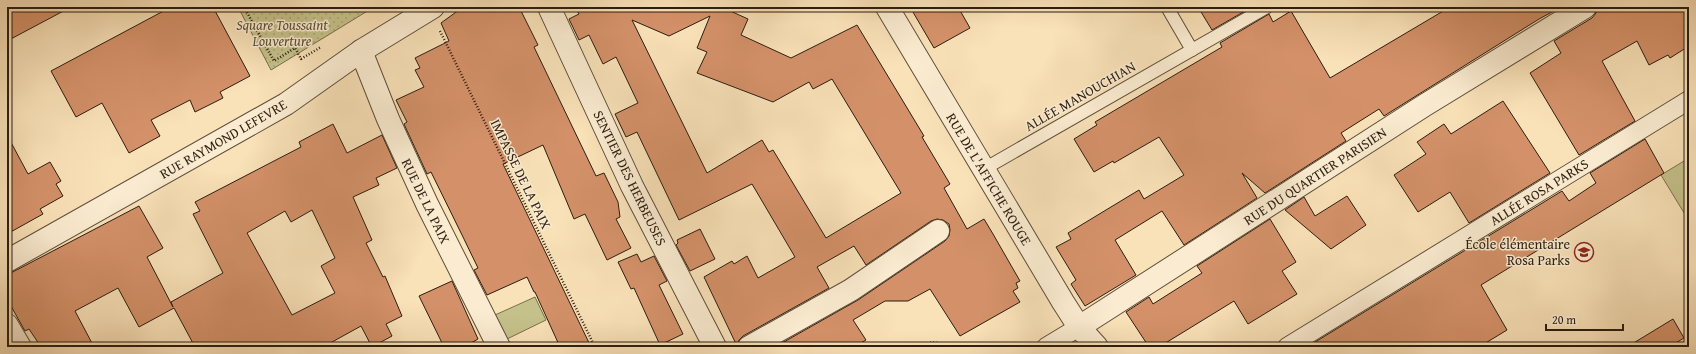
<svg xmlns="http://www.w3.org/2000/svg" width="1696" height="354" font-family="'Gentium Book Plus',serif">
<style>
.park{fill:url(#park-dots);stroke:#786f4d}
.garden{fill:#c5c18a;stroke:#786f4d}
.building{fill:#d49169;stroke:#2b1d10;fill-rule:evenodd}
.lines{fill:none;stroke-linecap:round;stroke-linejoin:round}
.service-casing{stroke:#5e4e3a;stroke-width:14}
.pedestrian-casing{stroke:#5e4e3a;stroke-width:20}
.minor-casing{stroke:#5e4e3a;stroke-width:24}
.path{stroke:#2b1d10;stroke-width:2.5;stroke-dasharray:1 2;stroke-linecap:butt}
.service{stroke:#fbecd1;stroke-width:12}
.pedestrian{stroke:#fbecd1;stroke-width:18}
.minor{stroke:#fbecd1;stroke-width:22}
.labels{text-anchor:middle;stroke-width:3;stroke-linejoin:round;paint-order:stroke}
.park-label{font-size:14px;font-style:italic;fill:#594e35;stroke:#fbecd1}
.street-label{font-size:14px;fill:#2b1d10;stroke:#fbecd1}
.poi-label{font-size:14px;fill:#2b1d10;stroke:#fbecd1;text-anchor:end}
</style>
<defs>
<pattern id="park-dots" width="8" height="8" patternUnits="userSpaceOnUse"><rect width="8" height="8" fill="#c5c18a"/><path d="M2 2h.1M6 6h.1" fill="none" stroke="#a9a576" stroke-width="1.8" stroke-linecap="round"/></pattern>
</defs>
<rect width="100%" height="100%" fill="#f9e1b8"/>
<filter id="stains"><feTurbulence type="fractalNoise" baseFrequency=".005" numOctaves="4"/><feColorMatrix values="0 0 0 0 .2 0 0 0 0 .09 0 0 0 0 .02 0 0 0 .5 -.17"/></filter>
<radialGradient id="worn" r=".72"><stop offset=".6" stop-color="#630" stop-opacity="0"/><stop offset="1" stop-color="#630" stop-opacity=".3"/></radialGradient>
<polygon class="park" points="238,7 374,7 271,70"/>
<g class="garden">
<polygon points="1689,158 1689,221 1661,175"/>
<polygon points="535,297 546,320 507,339 495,315"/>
</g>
<g class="building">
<polygon points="7,7 71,7 7,41"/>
<polygon points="171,7 213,7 250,76 220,92 223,98 195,112 190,100 151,120 160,136 129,153 102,103 76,117 51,71"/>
<polygon points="463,7 519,7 538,45 534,47 596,176 604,173 618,202 620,217 616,219 631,248 607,260 585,214 574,219 543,145 503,164 591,347 560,347 535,292 534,292 527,277 487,295 474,270 478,268 463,237 431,172 427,174 404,124 407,122 396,100 424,87 415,70 420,68 415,58 449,41 441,23"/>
<path d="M575,7H730L726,9L748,19L741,35L791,58L857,25L924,136L922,137L950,184L944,188L967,229L984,219L993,234L1020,281L1016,283L1018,288L1013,291L1020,302L960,336L930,289L908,301H885L853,320L866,340L854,347H784L782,343L858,300L945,241L949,236L950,230L949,224L943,220L937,219L931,221L866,265L854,246L817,267L829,288L743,336L739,340L737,346L704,277L732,261L734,264L747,256L758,278L795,257L752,184L679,220L637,132L626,137L615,114L638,103L616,57L603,64L589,35L579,40L569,19L579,14ZM710,16L697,48L707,52L697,73L773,102L809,82L813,89L832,79L901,193L826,238L773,150L769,152L762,140L707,173L632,20L669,36Z"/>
<polygon points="910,7 958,7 970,28 934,48"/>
<polygon points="1198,7 1252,7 1212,30"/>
<polygon points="1450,7 1561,7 1539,19 1384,116 1379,109 1341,133 1346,141 1265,193 1242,173 1257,198 1184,245 1162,211 1115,240 1136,275 1085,306 1071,284 1076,280 1056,247 1071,239 1068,233 1139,190 1144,199 1184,175 1159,137 1114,163 1113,161 1094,172 1074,139 1097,125 1095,122 1222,47 1220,43 1269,14 1273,22 1291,11 1330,78"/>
<polygon points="1597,7 1689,7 1689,46 1670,58 1668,55 1649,65 1637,41 1602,61 1635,121 1579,155 1530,73 1561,53 1554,41 1592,18 1596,13"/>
<polygon points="1503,101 1550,173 1469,223 1450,192 1418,212 1394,175 1426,154 1417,142 1444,124 1451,134"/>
<path d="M333,124L347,153L382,135L397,168L376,178L379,185L353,197L372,240L366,243L383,277L385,276L402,316L386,324L392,336L372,347L361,326L323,347H195L174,308L139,327L118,288L75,311L94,347H41L29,329L25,331L7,299V275L139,206L163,248L147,257L173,307L171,302L223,273L193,214L200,211L195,202L301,147L299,142ZM312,210L335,258L321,266L335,293L292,315L247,233L285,211L291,222Z"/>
<polygon points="7,135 28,174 50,162 61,181 56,184 63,196 40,209 43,214 7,234"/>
<polygon points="1645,139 1664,173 1481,285 1507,330 1479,347 1307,347 1562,191 1569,201 1596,183 1590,173"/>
<polygon points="1347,196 1366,225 1331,249 1285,210 1304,197 1315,216"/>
<polygon points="1270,219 1296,262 1282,271 1297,294 1248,324 1234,301 1159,347 1149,347 1126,312 1149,297 1153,304 1202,273 1197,266"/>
<polygon points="700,229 715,259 690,271 676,245 678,243 677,240"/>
<polygon points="637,254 641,262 654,256 667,281 659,285 683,334 660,345 634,288 631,289 618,262"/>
<polygon points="452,281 478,339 464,347 444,347 419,296"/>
<polygon points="1673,319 1684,338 1669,347 1627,347"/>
</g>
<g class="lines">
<defs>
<g id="service">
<polyline points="1167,7 1192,50"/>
<polyline points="984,169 1267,7"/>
</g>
<g id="pedestrian">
<polyline points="1046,347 1079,327"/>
<polyline points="1287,347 1689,100"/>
</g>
<g id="minor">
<polyline points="549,7 632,186 715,347"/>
<polyline points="887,7 1063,302 1079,327 1097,347"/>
<polyline points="361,51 388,119 427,204 499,347"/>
<polyline points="7,261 286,104 361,51 433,7"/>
<polyline points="7,325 20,347"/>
<polyline points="1079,327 1425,105 1585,7"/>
<polyline points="749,347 851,290 938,231"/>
</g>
</defs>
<use href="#service" class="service-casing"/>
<use href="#pedestrian" class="pedestrian-casing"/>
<use href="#minor" class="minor-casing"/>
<g class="path">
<polyline points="244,7 274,61 295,48 301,59 321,47"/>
<polyline points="440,31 595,347"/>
<path d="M919,347C929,342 936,340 945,347"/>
</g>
<use href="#service" class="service"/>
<use href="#pedestrian" class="pedestrian"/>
<use href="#minor" class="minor"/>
</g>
<defs>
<symbol id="school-ring" viewBox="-11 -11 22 22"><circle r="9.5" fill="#fbecd1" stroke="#8f2418" stroke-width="1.5"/><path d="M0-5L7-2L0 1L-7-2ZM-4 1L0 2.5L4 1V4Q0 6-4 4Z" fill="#8f2418"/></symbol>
</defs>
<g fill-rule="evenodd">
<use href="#school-ring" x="1573" y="241" width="22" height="22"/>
</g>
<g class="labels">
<g class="park-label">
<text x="282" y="30">Square Toussaint<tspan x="282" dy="16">Louverture</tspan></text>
</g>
<g class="street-label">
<text transform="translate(1080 96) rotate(-30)" y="5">ALLÉE MANOUCHIAN</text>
<text transform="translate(223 139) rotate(-30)" y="5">RUE RAYMOND LEFEVRE</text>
<text transform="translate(521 174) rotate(64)" y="5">IMPASSE DE LA PAIX</text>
<text transform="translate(1315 176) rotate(-33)" y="5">RUE DU QUARTIER PARISIEN</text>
<text transform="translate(630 178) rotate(64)" y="5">SENTIER DES HERBEUSES</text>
<text transform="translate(989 179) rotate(59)" y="5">RUE DE L'AFFICHE ROUGE</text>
<text transform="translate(1539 192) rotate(-32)" y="5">ALLÉE ROSA PARKS</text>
<text transform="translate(426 201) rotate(64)" y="5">RUE DE LA PAIX</text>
</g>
<g class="poi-label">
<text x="1570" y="249">École élémentaire<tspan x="1570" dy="16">Rosa Parks</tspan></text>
</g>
</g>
<rect width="1696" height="354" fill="none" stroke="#f9e1b8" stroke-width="24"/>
<rect x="8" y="8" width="1680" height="338" fill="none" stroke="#2b1d10" stroke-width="2"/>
<rect x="12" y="12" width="1672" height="330" fill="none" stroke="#2b1d10"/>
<path d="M1546 324v6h77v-6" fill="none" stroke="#2b1d10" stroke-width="2"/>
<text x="1552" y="324" font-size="12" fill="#2b1d10" stroke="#fbecd1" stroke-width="3" paint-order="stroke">20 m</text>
<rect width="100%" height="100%" filter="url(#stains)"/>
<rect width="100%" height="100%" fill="url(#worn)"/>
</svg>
